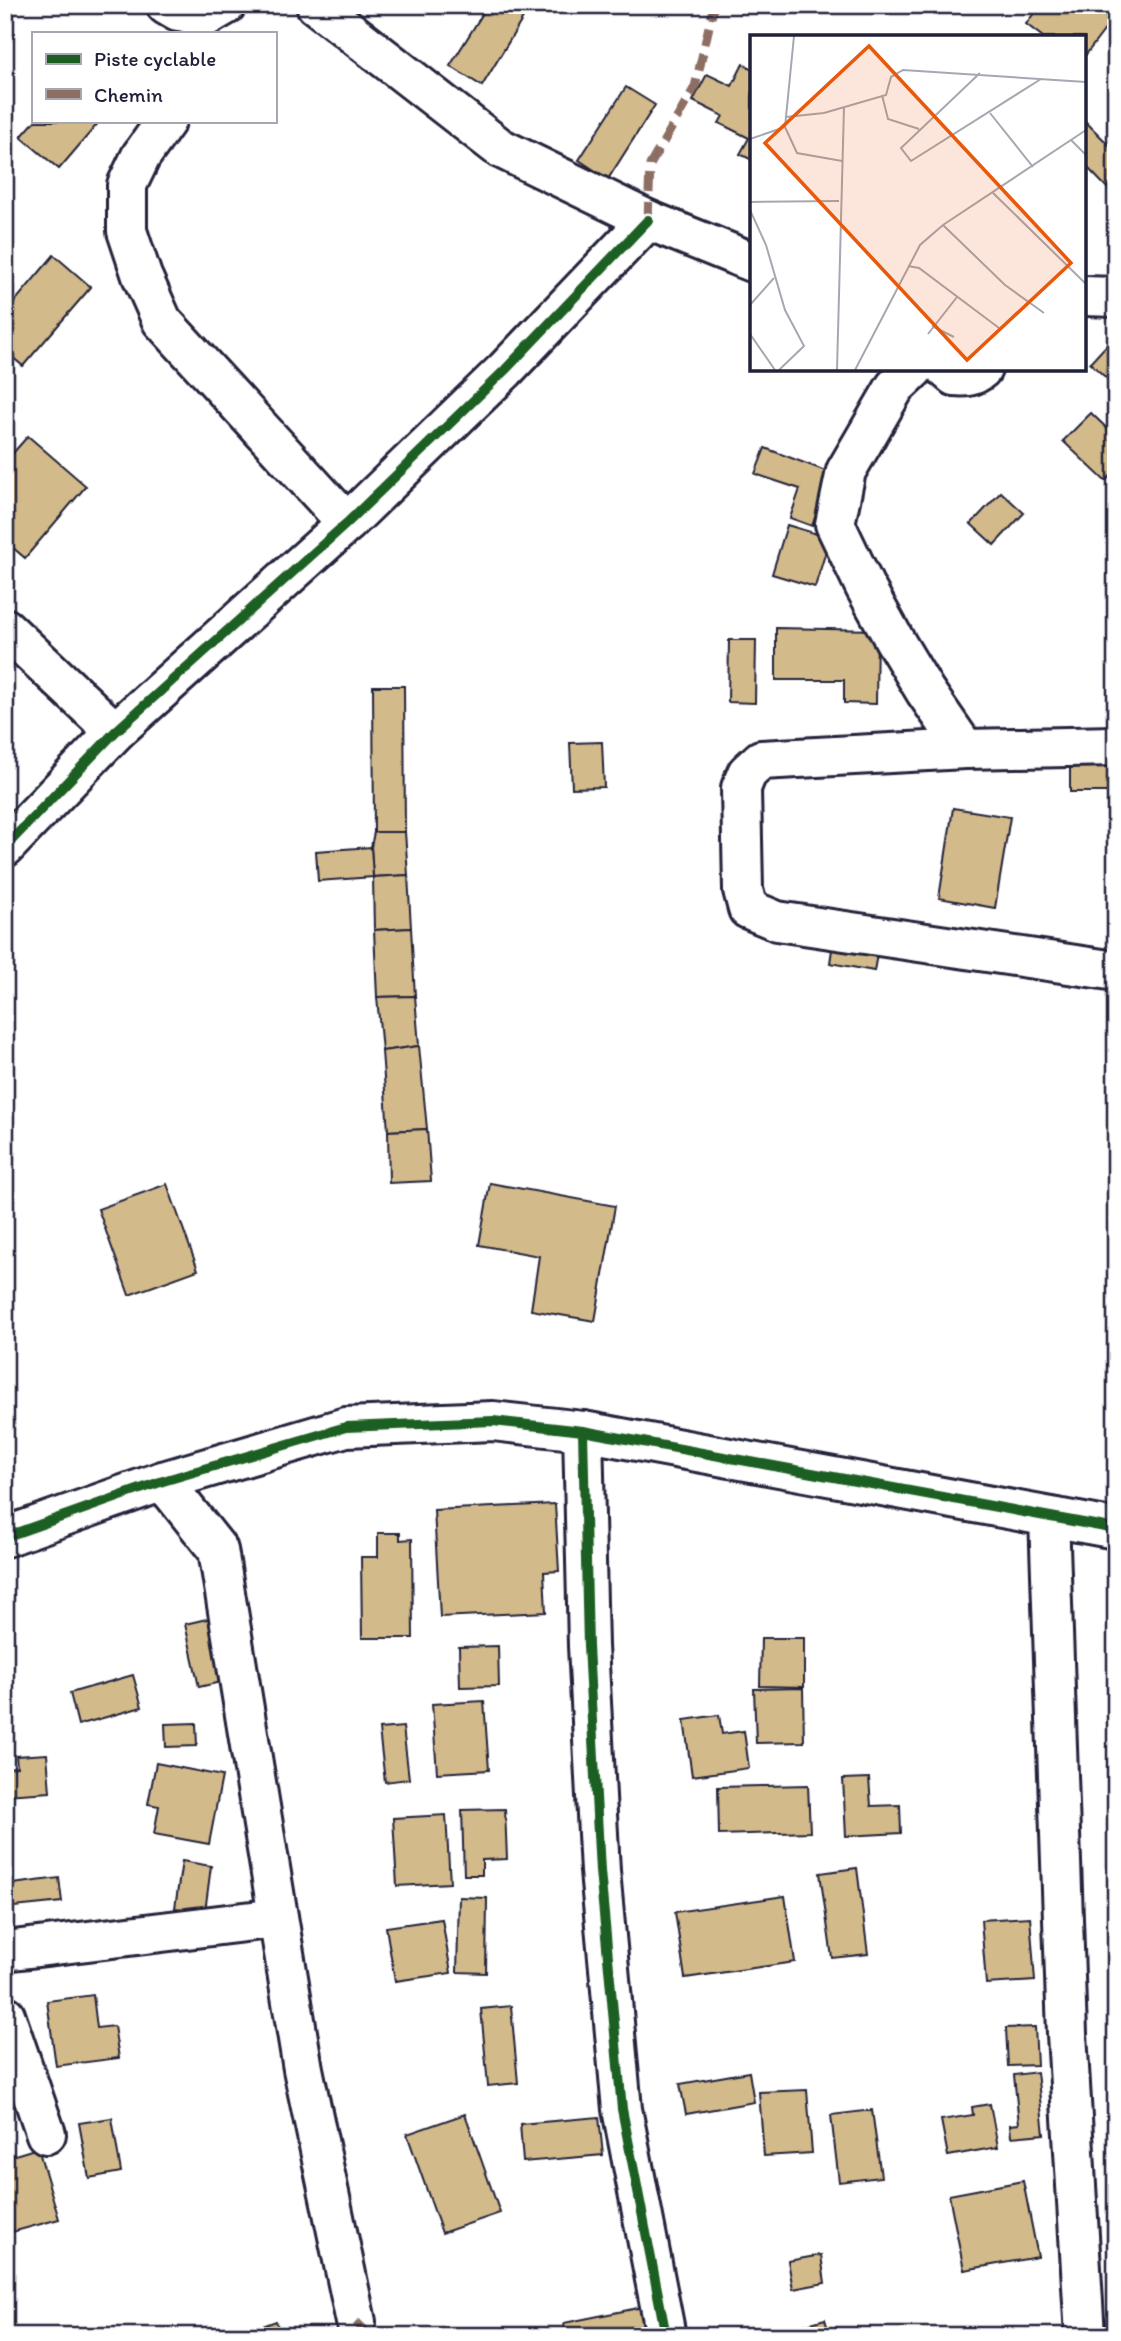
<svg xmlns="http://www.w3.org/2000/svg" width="1121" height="2341" font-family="Itim,sans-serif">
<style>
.building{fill:#d3ba8a;stroke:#22223b;stroke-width:2}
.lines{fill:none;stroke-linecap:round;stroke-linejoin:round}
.minor-casing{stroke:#22223b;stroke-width:44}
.minor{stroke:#fff;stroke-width:38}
.quiet{stroke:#8d6e63;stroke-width:9;stroke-dasharray:18 9;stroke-linecap:butt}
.cycleway-casing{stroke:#fff;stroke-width:15}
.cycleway{stroke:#1b5e20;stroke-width:10}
.inset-road{fill:none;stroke:#a7a7b1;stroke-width:2}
.view{fill:#e8590c;fill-opacity:0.15;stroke:#e8590c;stroke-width:3.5}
.inset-edge{fill:none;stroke:#22223b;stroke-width:3.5}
</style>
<rect width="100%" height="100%" fill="#fff"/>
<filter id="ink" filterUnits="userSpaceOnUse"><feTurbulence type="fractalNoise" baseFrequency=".0143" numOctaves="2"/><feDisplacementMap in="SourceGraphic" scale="14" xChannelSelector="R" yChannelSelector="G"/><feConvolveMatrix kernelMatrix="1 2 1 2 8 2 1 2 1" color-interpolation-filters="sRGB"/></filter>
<g filter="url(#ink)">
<g class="building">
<polygon points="488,5 531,5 482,86 450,66"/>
<polygon points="1040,5 1106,5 1116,13 1116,15 1084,57 1084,37 1043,37 1026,24"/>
<polygon points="743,64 752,69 752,160 740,154 749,138 719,123 723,116 693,101 707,74 732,86"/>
<polygon points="626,87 655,105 608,179 579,160"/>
<polygon points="1084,120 1116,152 1116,197 1084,164"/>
<polygon points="35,121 100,121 59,169 21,137"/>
<polygon points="54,255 91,287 23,366 5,351 5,313"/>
<polygon points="1116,335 1116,387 1090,363"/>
<polygon points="1091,413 1116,437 1116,471 1105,481 1063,441"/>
<polygon points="28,436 86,486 25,558 5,541 5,462"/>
<polygon points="765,448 831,473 812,526 790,518 800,489 755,474"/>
<polygon points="1001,492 1024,513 994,545 971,524"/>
<polygon points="787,525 830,538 815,587 772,574"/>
<polygon points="776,628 877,630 876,704 844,703 844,680 776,680"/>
<polygon points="729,640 756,640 755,703 728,702"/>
<polygon points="373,686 404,686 405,832 374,832"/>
<polygon points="602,742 604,787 572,788 570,743"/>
<polygon points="1070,764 1116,765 1116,792 1070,792"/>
<polygon points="953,808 1010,817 995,908 939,898"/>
<polygon points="374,832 405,832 408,875 373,877 371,847"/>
<polygon points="371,847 373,877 318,881 316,851"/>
<polygon points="408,875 411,928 374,930 373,877"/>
<polygon points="411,928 415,996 377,997 374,930"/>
<polygon points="834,936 879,943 874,971 830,963"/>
<polygon points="415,996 419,1046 382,1051 377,997"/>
<polygon points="419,1046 427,1129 388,1131 382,1051"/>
<polygon points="427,1129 431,1181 389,1183 388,1131"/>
<polygon points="490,1183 615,1206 595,1321 531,1310 539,1256 479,1245"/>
<polygon points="167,1184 198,1270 129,1295 98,1209"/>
<polygon points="555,1504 559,1571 544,1572 546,1612 440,1617 434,1510"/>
<polygon points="378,1533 400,1533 400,1540 412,1539 413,1638 362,1638 361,1557 378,1557"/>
<polygon points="211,1618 225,1681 199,1687 185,1624"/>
<polygon points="761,1638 804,1638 804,1687 760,1686"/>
<polygon points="498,1646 499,1686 460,1687 459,1647"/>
<polygon points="133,1675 142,1707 78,1725 70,1693"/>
<polygon points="803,1688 804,1742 756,1743 754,1689"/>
<polygon points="484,1701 489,1770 437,1773 432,1704"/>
<polygon points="719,1715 722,1734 744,1731 749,1768 692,1776 684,1720"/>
<polygon points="196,1723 197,1746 166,1747 165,1724"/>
<polygon points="403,1727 409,1779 385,1782 379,1729"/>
<polygon points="47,1754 50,1792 5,1795 5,1768 17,1767 16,1756"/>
<polygon points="156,1763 222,1776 209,1844 154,1834 159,1806 148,1804"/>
<polygon points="869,1778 871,1806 900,1805 901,1833 846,1836 843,1779"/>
<polygon points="808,1785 810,1832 719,1835 718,1787"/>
<polygon points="505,1809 507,1859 482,1860 482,1875 464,1875 462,1810"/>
<polygon points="446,1815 450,1883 397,1886 393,1818"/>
<polygon points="182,1861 211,1866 205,1912 175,1908"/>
<polygon points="857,1868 868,1954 832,1958 820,1873"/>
<polygon points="59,1878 62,1902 5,1908 5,1885"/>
<polygon points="785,1896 795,1962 685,1978 675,1912"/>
<polygon points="459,1897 487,1898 486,1973 457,1972"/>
<polygon points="1030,1917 1035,1981 986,1984 981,1920"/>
<polygon points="442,1919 451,1973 395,1981 386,1927"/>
<polygon points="93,1995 97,2028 114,2026 119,2058 56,2066 47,2001"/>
<polygon points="511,2006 518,2083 488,2086 481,2009"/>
<polygon points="1035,2027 1037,2065 1008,2066 1006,2028"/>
<polygon points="749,2072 754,2102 686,2114 680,2084"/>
<polygon points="1037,2072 1044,2134 1011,2137 1010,2125 1019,2124 1014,2075"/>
<polygon points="807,2090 812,2153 764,2156 759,2092"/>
<polygon points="990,2104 998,2147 948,2156 941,2120 973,2115 972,2107"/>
<polygon points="872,2110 881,2177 839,2182 831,2115"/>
<polygon points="465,2114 500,2213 442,2233 407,2134"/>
<polygon points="599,2117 603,2155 523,2162 520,2124"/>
<polygon points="112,2118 121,2172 89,2178 79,2123"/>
<polygon points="38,2148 59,2219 5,2234 5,2158"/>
<polygon points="1023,2181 1038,2257 964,2270 949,2195"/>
<polygon points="821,2255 825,2283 793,2289 788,2261"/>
<polygon points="648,2306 654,2336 566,2336 564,2323"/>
<polygon points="825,2319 830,2336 807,2336 804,2325"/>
<polygon points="276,2321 281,2336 235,2336"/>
</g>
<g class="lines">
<defs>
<g id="minor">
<polyline points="166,5 178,12 207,16 226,5"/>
<polyline points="316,5 500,148 648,220 752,262"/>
<polyline points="166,121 141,156 127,185 127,231 142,276 162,321 347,523"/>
<polyline points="1084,296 1116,297"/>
<polyline points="914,369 895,387 846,471 835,524 865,587 895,641 925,691 965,749"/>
<path d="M946,369L954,376C965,377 973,377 982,369"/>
<polyline points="5,628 115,732"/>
<polyline points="1116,746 965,749 761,760 747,773 741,788 743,890 748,909 777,921 1116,971"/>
<polyline points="5,847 115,732 347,523 505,370 648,220"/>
<polyline points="583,1431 588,1646 600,1871 622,2109 666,2336"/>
<polyline points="163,1481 218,1550 303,2069 356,2322"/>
<polyline points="1049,1517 1067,2034 1085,2336"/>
<polyline points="5,1537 163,1481 346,1427 493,1421 583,1431 1116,1529"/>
<polyline points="5,1951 278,1918"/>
<polyline points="5,2015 46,2134"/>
</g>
</defs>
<use href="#minor" class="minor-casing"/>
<use href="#minor" class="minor"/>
<g class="quiet">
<polyline points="648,220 650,165 695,87 714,5"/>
<polyline points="356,2322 371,2336"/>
</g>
<defs>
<g id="cycleway">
<polyline points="5,847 115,732 347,523 505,370 648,220"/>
<polyline points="583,1431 588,1646 600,1871 622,2109 666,2336"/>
<polyline points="5,1537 163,1481 346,1427 493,1421 583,1431 1116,1529"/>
</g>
</defs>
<use href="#cycleway" class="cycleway-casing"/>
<use href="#cycleway" class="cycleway"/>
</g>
</g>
<g transform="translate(750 35)">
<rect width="336" height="336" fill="#fff"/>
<path class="inset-road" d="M230,38L151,113L161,126L291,44M132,60L138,84L169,94M240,78L283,132M36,82L74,78L136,60L141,42L153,35L336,47M35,92L47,118L92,126M0,104L35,92L44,1M321,105L336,120M243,158L336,249M0,167L89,166M0,175L16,210L35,275L54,311L29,335M193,190L255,250L294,278M158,231L169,233L249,293M0,270L24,243M182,291L204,302M0,299L25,335M178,299L207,262M87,335L94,72M105,335L170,210L193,190L336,95"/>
<path class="view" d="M119,11L321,228L217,325L15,108Z"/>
<rect width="336" height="336" class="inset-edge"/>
</g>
<rect width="1121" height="2341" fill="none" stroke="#fff" stroke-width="28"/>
<rect x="14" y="14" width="1093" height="2313" fill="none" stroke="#22223b" stroke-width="2.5" filter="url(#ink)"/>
<rect x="32" y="32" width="245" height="91" fill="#ffffff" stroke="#a7a7b1" stroke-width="2"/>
<rect x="46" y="54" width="35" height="10" fill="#1b5e20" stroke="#a7a7b1" stroke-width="2"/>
<text x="94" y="66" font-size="21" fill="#22223b">Piste cyclable</text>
<rect x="46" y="89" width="35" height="10" fill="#8d6e63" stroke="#a7a7b1" stroke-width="2"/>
<text x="94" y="102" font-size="21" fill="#22223b">Chemin</text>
</svg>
